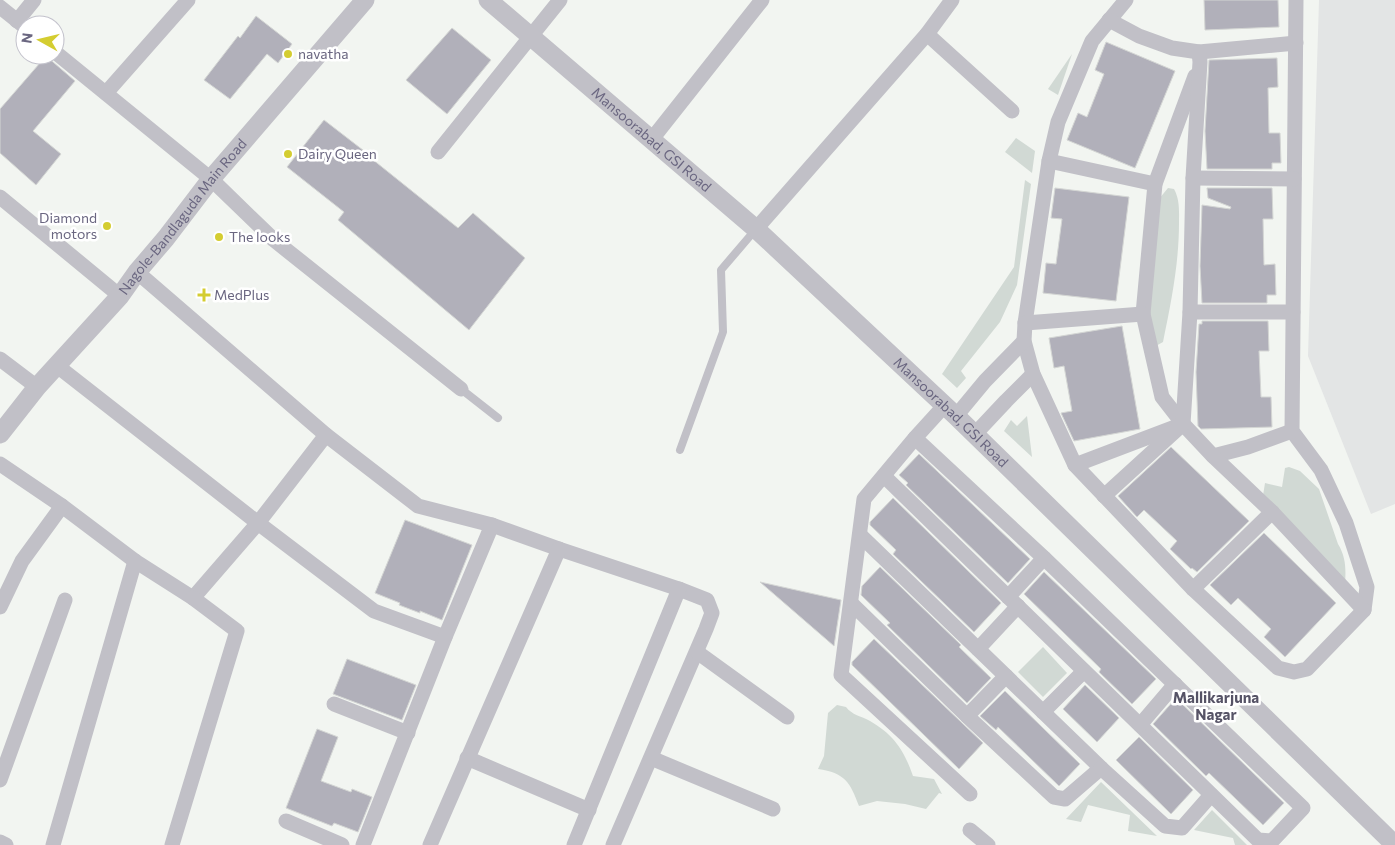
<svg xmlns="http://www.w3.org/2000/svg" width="1395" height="845" font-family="Commissioner,sans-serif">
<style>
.built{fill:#e3e5e5}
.green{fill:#d1d9d4}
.building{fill:#b1b0ba;stroke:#d4d6d4}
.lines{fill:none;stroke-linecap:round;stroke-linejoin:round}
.service{stroke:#c1c0c7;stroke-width:8}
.minor{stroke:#c1c0c7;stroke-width:15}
.tertiary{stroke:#c1c0c7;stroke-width:19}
.poi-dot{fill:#d4cd31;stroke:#fff;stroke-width:2}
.labels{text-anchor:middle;stroke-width:5;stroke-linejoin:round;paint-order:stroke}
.poi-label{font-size:14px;fill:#6a6680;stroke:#fff;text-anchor:start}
.street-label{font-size:14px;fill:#6a6680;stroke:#fff}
.neighbourhood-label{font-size:15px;font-weight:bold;fill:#565366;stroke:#fff}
</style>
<rect width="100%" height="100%" fill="#f2f5f1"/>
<polygon class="built" points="1319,0 1395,0 1395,504 1371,514 1308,356"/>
<g class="green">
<polygon points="1072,54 1058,95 1048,89"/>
<polygon points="1016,138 1035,151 1032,173 1005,152"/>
<polygon points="1025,180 1031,184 1017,285 1000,322 961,371 966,378 957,388 942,374 1014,267"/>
<path d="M1168,188L1174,189C1180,200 1179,211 1179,223C1179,264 1171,303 1163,342L1154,347L1147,289L1159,199Z"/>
<polygon points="1027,416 1032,457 1004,431 1011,420 1017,426"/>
<path d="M1289,467L1300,471L1319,489L1338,544C1346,557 1346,570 1345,584L1261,508L1265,483L1282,487L1285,468Z"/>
<polygon points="1043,647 1067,673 1043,697 1018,672"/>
<path d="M837,705L846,707C852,715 861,716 870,721C894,735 904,750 913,776L934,779L942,794L939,793L926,809L905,804L877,801L859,806C850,782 845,773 818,769L824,756L828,713Z"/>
<polygon points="1101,782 1157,836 1128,831 1130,815 1088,805 1081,822 1066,819"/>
<polygon points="1212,810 1247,845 1235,845 1233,838 1194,830"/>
</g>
<g class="building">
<polygon points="1204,0 1278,0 1279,27 1205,30"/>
<polygon points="256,16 292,44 278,63 267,54 230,99 204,80 238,36 240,38"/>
<polygon points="452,28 491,60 447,114 406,80"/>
<polygon points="1106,42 1175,71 1135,168 1067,140 1078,113 1087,117 1104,74 1095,70"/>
<polygon points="46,56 75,81 33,131 61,154 36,185 0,153 0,109"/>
<polygon points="1277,58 1278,87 1268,88 1269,133 1280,133 1281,163 1272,163 1272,169 1207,169 1205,131 1209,60"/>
<polygon points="324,120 368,154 367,155 458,228 473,213 525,258 469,330 338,220 344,212 287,167"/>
<polygon points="1055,188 1129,197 1116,301 1043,293 1046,263 1056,264 1062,219 1051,218"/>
<polygon points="1207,188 1272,188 1273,219 1263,219 1264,265 1275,264 1276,295 1267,295 1267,303 1202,303 1200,266 1202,205 1230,209 1231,207 1208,198"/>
<polygon points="1202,321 1268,321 1269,351 1259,351 1261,397 1271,397 1272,427 1201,429 1198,426 1196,372 1199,324 1202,324"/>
<polygon points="1122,326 1140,429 1074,441 1061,413 1072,411 1064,366 1054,368 1049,338"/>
<polygon points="1171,447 1249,521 1197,572 1192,568 1191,569 1170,549 1177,541 1144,510 1137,517 1118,496"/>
<polygon points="919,454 1030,559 1008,583 906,485 908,483 899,475"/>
<polygon points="893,498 1001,603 974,632 893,554 896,550 870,525 870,522"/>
<polygon points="405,520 472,545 442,620 420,611 420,613 399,605 400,603 375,593"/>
<polygon points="1264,533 1336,603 1285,657 1264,637 1271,629 1238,598 1231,605 1210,585"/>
<polygon points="880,567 961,645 959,647 991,678 967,703 887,625 890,623 861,595 862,586"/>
<polygon points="1044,572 1156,679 1132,704 1099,672 1101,669 1024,594"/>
<polygon points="760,582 841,600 834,646"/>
<polygon points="874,639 983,743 959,769 852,665 852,662"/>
<polygon points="347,659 416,685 402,720 333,694"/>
<polygon points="1085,685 1119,718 1097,742 1063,709"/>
<polygon points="1005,691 1080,764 1059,786 998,727 996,730 980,716"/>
<polygon points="1176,698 1284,803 1263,825 1209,773 1206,776 1153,724"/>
<polygon points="317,729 338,737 321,781 351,792 352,789 372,797 358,832 334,823 332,826 286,808"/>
<polygon points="1139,737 1193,790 1171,814 1116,760"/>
</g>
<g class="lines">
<g class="service">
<polyline points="461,389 498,418"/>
<polyline points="680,450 723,332 721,270 756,229"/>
</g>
<g class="minor">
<polyline points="1126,0 1092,41 1058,122 1049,161 1025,323 1024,341 1033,374 1075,465 1193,589 1278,668 1294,672 1307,669 1364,610 1367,587 1346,523 1321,470 1292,431 1296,0"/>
<polyline points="0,7 25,27"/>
<polyline points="1109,20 1139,36 1172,48 1199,52 1296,43"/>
<polyline points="17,21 34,0"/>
<polyline points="927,34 1012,111"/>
<polyline points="55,52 211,179 274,240 461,389"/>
<polyline points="106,93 188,0"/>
<polyline points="652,139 762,0"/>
<polyline points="438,152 560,0"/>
<polyline points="1049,161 1155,184"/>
<polyline points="1193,178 1294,179"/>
<polyline points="0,197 120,296"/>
<polyline points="756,229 927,34 952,0"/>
<polyline points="137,272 326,435 418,506 492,525 559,549 679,589 707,600 712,613 706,629 613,845"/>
<polyline points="1190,312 1293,312"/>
<polyline points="1143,314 1155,184 1195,76"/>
<polyline points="1025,323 1143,314 1162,397 1183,424"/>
<polyline points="0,359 37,387"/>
<polyline points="56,365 258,523 374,611 445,637"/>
<polyline points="945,405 915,438 864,499 841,675 970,794"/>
<polyline points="956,416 985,381 1024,341"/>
<polyline points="975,434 1006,401 1033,374"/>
<polyline points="1213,456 1248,447 1292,431"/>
<polyline points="0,464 62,506 135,561 193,598 258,523 326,435"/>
<polyline points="1075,465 1183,424 1213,456 1272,512 1193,589"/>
<polyline points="884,476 1258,840 1272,841 1303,808 1044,558 915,438"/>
<polyline points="1104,496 1183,424 1190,312 1193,178 1200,62 1199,52"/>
<polyline points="1272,512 1364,610"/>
<polyline points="1008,597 1044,558"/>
<polyline points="851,603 967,716 1054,797 1065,799 1101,768 860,535"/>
<polyline points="0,607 22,561 62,506"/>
<polyline points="978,649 1018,606"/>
<polyline points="697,652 787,717"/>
<polyline points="334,704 408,733"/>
<polyline points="1043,712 1084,671"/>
<polyline points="967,716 1006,676"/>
<polyline points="1140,725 1175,684"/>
<polyline points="467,758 589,810"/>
<polyline points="651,758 773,809"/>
<polyline points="1101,768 1165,826 1182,828 1211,795"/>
<polyline points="0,780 65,600"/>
<polyline points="286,821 342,845"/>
<polyline points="970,830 988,845"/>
<polyline points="0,842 6,845"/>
<polyline points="53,845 135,561"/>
<polyline points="172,845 237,631 193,598"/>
<polyline points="363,845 445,637 492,525"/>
<polyline points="430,845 559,549"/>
<polyline points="574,845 679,589"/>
</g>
<g class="tertiary">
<path id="s1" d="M488,0L756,229L956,416L1395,845"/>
<path id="s2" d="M0,434L37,387L120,296L137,272L166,238L211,179L365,0"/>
</g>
</g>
<g class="poi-dot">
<circle cx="288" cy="54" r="5"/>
<circle cx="288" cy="154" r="5"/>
<circle cx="107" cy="226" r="5"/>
<circle cx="219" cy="237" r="5"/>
<path d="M201.5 287.5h5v5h5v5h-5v5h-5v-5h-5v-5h5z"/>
</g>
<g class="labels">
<g class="poi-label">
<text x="298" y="59">navatha</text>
<text x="298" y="159">Dairy Queen</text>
<text x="97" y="223" text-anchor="end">Diamond<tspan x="97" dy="16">motors</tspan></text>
<text x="229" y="242">The looks</text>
<text x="214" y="300">MedPlus</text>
</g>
<g class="street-label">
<text dy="5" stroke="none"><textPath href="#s1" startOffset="215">Mansoorabad, GSI Road</textPath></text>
<text dy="5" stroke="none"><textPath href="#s2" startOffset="284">Nagole-Bandlaguda Main Road</textPath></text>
<text dy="5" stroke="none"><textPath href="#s1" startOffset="620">Mansoorabad, GSI Road</textPath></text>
</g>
<g class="neighbourhood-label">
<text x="1216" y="703">Mallikarjuna<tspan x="1216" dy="17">Nagar</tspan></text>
</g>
</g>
<g transform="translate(40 40) rotate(278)"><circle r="24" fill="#ffffff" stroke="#c3c2cc"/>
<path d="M0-4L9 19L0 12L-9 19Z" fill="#d4cd31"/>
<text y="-8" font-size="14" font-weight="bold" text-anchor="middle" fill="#6a6680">N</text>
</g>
</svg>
